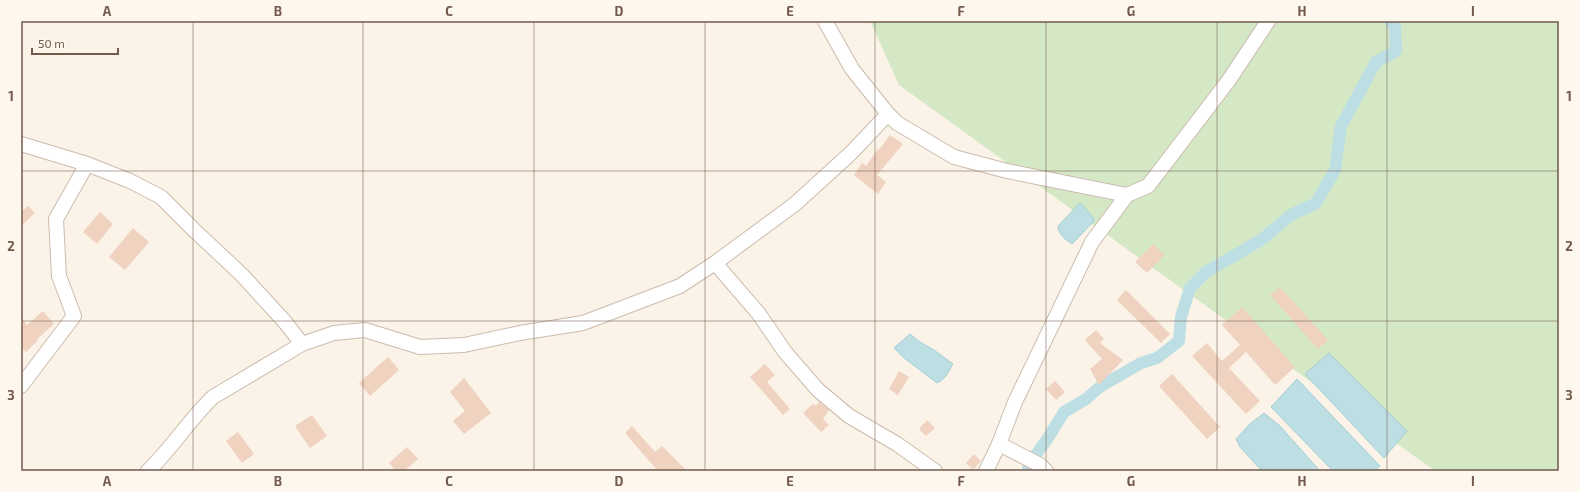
<svg xmlns="http://www.w3.org/2000/svg" width="1580" height="492" font-family="'Exo 2',sans-serif">
<style>
.green{fill:#d4e8c6}
.water{fill:#bddfe4;stroke:#a3ced5}
.lines{fill:none;stroke-linecap:round;stroke-linejoin:round}
.canal{stroke:#bddfe4;stroke-width:12}
.building{fill:#efd2c0}
.minor-casing{stroke:#ccbbae;stroke-width:16}
.minor{stroke:#fff;stroke-width:14}
.grid{fill:none;stroke:#735a4d;stroke-width:1;stroke-opacity:0.55}
.neatline{fill:none;stroke:#735a4d;stroke-width:1.5}
.grid-label{font-size:13px;text-anchor:middle;font-weight:bold;fill:#735a4d}
</style>
<rect width="100%" height="100%" fill="#fbf3e7"/>
<polygon class="green" points="870,21 1559,21 1559,471 1435,471 899,85"/>
<g class="water">
<path d="M1080,203L1093,217L1094,221L1072,244C1066,240 1058,234 1058,226Z"/>
<path d="M910,334L920,342L934,350L953,364C948,372 946,379 937,383L903,357L894,348Z"/>
<polygon points="1329,353 1407,431 1384,458 1305,374"/>
<polygon points="1297,379 1380,466 1375,471 1333,471 1271,407"/>
<polygon points="1264,413 1280,426 1320,471 1262,471 1240,447 1236,439 1250,424"/>
</g>
<g class="lines">
<polyline class="canal" points="1029,471 1028,468 1035,456 1048,438 1064,412 1086,399 1101,386 1141,363 1157,358 1179,341 1181,317 1190,288 1206,272 1261,240 1291,215 1316,203 1335,170 1341,126 1376,62 1396,51 1395,27 1390,21"/>
</g>
<g class="building">
<polygon points="890,135 903,144 877,175 886,182 878,194 854,175 862,163 866,166 878,149 879,150"/>
<polygon points="28,206 35,213 21,226 21,212"/>
<polygon points="100,212 113,224 97,244 83,232"/>
<polygon points="133,228 149,242 125,270 109,257"/>
<polygon points="1153,244 1165,255 1147,273 1135,262"/>
<polygon points="1280,287 1328,340 1318,349 1270,295"/>
<polygon points="1126,290 1170,334 1161,343 1117,300"/>
<polygon points="1242,307 1295,367 1275,385 1246,352 1229,368 1260,401 1246,414 1192,356 1207,343 1222,361 1240,345 1222,325"/>
<polygon points="43,311 54,324 37,339 38,340 26,352 21,347 21,317 27,325"/>
<polygon points="1096,330 1104,339 1100,343 1123,360 1099,385 1090,369 1102,359 1085,340"/>
<polygon points="388,357 399,370 370,396 359,383"/>
<polygon points="765,364 775,375 767,382 790,409 783,415 750,377"/>
<polygon points="899,371 909,377 898,395 889,389"/>
<polygon points="1172,374 1220,427 1207,439 1159,386"/>
<polygon points="464,378 491,413 464,434 453,421 465,411 450,392"/>
<polygon points="1055,381 1065,392 1056,400 1046,389"/>
<polygon points="819,402 829,410 823,419 829,425 821,432 803,413 813,404 816,406"/>
<polygon points="312,415 327,436 310,448 295,426"/>
<polygon points="927,420 935,428 926,436 919,429"/>
<polygon points="632,426 655,452 662,446 687,471 658,471 625,433"/>
<polygon points="238,432 254,454 242,463 226,441"/>
<polygon points="407,447 418,459 404,471 396,471 389,463"/>
<polygon points="974,454 981,461 973,470 966,463"/>
</g>
<g class="lines">
<defs>
<g id="minor">
<polyline points="825,21 852,69 888,114"/>
<polyline points="21,144 87,164 130,181 161,197 194,230 242,275 285,322 302,344"/>
<polyline points="715,263 759,314 785,352 818,390 849,416 897,444 935,471"/>
<polyline points="21,386 74,316 59,276 56,219 87,164"/>
<polyline points="999,444 1040,465 1046,471"/>
<path d="M148,471C172,448 189,420 213,397L302,344L334,333L365,330L420,347L464,345L520,333L583,323L680,286L715,263L795,204L851,153L888,114L897,123L954,157L1007,171L1127,195"/>
<polyline points="986,471 999,444 1015,402 1092,242 1127,195 1148,186 1229,80 1268,21"/>
</g>
</defs>
<use href="#minor" class="minor-casing"/>
<use href="#minor" class="minor"/>
</g>
<path class="grid" d="M193,21V471M363,21V471M534,21V471M705,21V471M875,21V471M1046,21V471M1217,21V471M1387,21V471M21,171H1559M21,321H1559"/>
<rect width="1580" height="492" fill="none" stroke="#fef7ed" stroke-width="44"/>
<path d="M32 48v6h86v-6" fill="none" stroke="#735a4d" stroke-width="2"/>
<text x="38" y="48" font-size="12" fill="#735a4d" stroke="#fef7ed" stroke-width="3" paint-order="stroke">50 m</text>
<rect x="22" y="22" width="1536" height="448" class="neatline"/>
<g class="grid-label">
<text x="107" y="16">A</text>
<text x="278" y="16">B</text>
<text x="449" y="16">C</text>
<text x="619" y="16">D</text>
<text x="790" y="16">E</text>
<text x="961" y="16">F</text>
<text x="1131" y="16">G</text>
<text x="1302" y="16">H</text>
<text x="1473" y="16">I</text>
<text x="11" y="101">1</text>
<text x="1569" y="101">1</text>
<text x="11" y="251">2</text>
<text x="1569" y="251">2</text>
<text x="11" y="400">3</text>
<text x="1569" y="400">3</text>
<text x="107" y="486">A</text>
<text x="278" y="486">B</text>
<text x="449" y="486">C</text>
<text x="619" y="486">D</text>
<text x="790" y="486">E</text>
<text x="961" y="486">F</text>
<text x="1131" y="486">G</text>
<text x="1302" y="486">H</text>
<text x="1473" y="486">I</text>
</g>
</svg>
